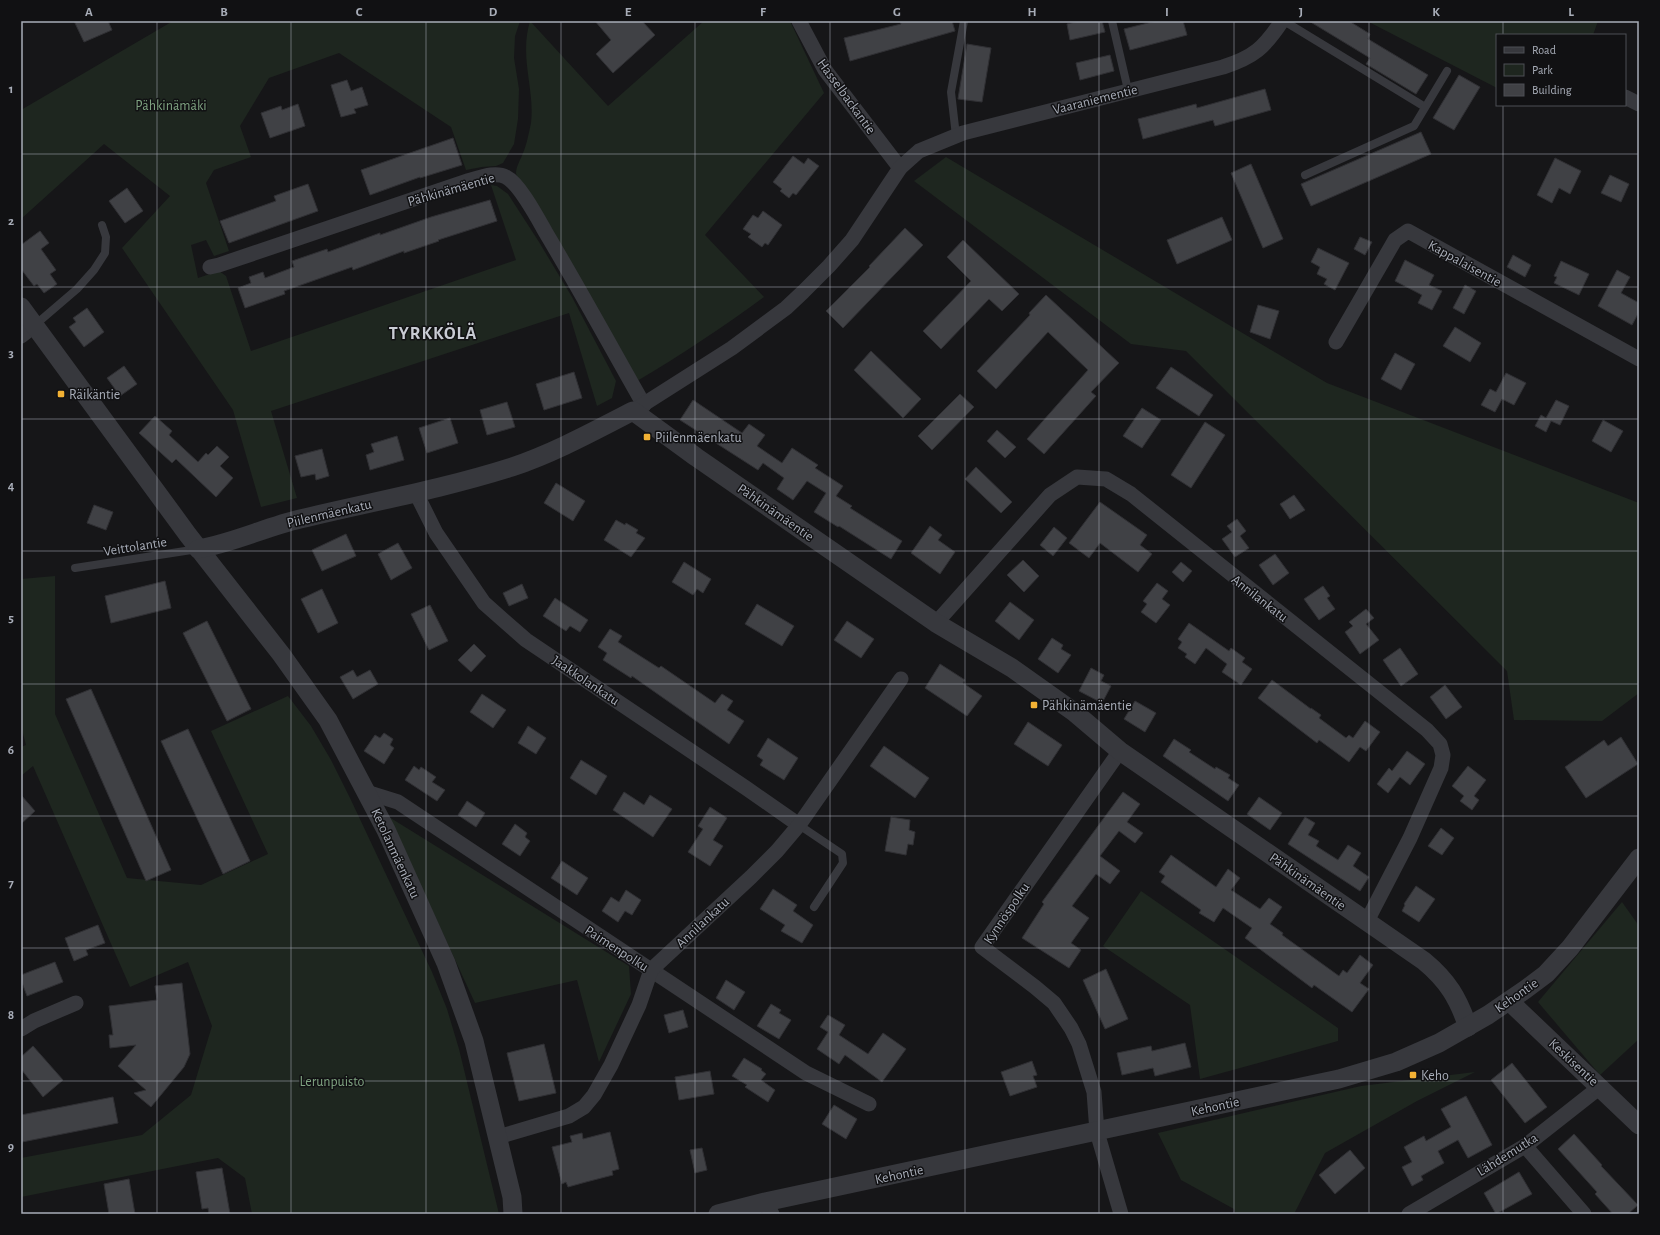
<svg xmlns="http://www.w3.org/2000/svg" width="1660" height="1235" font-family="'Alegreya Sans',sans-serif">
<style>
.green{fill:#1e261f}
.building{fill:#404145;stroke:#303034}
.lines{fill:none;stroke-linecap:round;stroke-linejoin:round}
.service{stroke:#37383d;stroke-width:8}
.minor{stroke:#37383d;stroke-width:15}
.tertiary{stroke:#37383d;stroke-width:19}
.grid{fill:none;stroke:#a8adb8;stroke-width:1;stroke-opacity:0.55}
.poi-dot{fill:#f2b134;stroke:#111113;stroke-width:1.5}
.labels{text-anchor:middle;stroke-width:3;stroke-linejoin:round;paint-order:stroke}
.street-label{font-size:14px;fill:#a8adb8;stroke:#111113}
.park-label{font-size:14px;fill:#7fa381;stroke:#111113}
.poi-label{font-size:14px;fill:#a8adb8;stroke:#111113;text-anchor:start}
.district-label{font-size:18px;font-weight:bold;letter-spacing:1px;fill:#c9ccd4;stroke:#111113}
.neatline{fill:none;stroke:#a8adb8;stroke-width:1.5}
.grid-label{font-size:13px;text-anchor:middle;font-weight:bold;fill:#a8adb8}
</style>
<rect width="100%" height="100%" fill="#161618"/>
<g class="green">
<polygon points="173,21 520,21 515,36 514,58 519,89 518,119 514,144 503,163 496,166 482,167 466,170 451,127 339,53 269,78 240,126 251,157 214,170 206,183 229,251 214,256 206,240 191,245 198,278 219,271 226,276 251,351 516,260 491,185 497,186 508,194 539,242 572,297 616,381 612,398 597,406 569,313 271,411 297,498 261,507 233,410 122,248 170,196 104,144 21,219 21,110"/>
<path d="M530,21L608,106L704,21H790L824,93L705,235L764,297C723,327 681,355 637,381L520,182C519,179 516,176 516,173C516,166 521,159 523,153C527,144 529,132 531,123C535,88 519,58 530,21Z"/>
<polygon points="1367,21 1598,21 1593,35 1497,35 1497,88"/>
<polygon points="946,157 1327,383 1639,503 1639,693 1602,721 1514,720 1507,671 1186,351 1131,344 914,181"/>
<polygon points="55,576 55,714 127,878 201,885 268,854 211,731 288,696 311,726 331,760 350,798 432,972 447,1009 459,1049 499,1214 252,1214 245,1178 218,1158 21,1197 21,1158 142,1135 191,1095 212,1026 188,962 130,987 33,766 21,776 21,747 26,745 21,726 21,579"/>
<polygon points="389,817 629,966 631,994 599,1062 577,980 475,1003"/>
<polygon points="1141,891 1338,1028 1338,1041 1200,1079 1190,1005 1103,946"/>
<polygon points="1622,902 1639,926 1639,1039 1600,1075 1538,1002"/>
<polygon points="1475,1072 1417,1101 1325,1153 1294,1214 1236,1214 1234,1209 1181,1180 1158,1133 1361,1086"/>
</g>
<g class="building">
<polygon points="74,21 108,21 112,30 84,42"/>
<polygon points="595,21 642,21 655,35 613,73 596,54 611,40"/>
<polygon points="900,21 952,21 955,31 850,61 844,38 901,24"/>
<polygon points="1079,21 1102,21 1105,32 1070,40 1067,24"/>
<polygon points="1156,21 1183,21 1187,35 1130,50 1124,29"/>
<polygon points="1309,21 1349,21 1370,34 1368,39 1428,75 1416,94 1366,64 1370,58"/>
<polygon points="967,44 991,48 982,102 958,99"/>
<polygon points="1110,55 1114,71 1080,80 1076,63"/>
<polygon points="1459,75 1480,87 1454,130 1433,118"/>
<polygon points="347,80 351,91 362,87 368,105 354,109 356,113 341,117 331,85"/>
<polygon points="1265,89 1271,110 1215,126 1213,120 1143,139 1138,119 1196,104 1197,108"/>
<polygon points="298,104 305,126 270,138 261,113 281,106 282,110"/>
<polygon points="1421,132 1431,154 1311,206 1301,184"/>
<polygon points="453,138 462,165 420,178 420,177 370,195 361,170"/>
<polygon points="793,156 804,164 808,158 819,166 796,195 793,193 789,198 780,191 782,189 773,182"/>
<polygon points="1555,158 1581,171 1570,194 1559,188 1552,203 1537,195"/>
<polygon points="1251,164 1283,239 1263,248 1231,173"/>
<polygon points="1610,175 1629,184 1621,202 1601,193"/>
<polygon points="308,184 318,211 229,243 220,221 276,201 274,196"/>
<polygon points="127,188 143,211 125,223 109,201"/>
<polygon points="490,200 497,221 438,240 439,241 404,253 404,251 353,270 352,267 284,291 285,294 245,308 238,288 251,283 249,277 263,272 265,278 294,267 292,261 327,249 328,252 380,233 380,235 431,217"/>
<polygon points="763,211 782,225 768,245 765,243 762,247 748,237 751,234 743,229 753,215 758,218"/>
<polygon points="1222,217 1232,240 1177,264 1167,240"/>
<polygon points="905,228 923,245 843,328 826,311 870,267 869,266"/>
<polygon points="40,231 49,243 41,249 56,270 50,274 57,284 44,293 37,284 34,286 21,269 21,245"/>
<polygon points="1360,237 1372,242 1365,255 1354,249"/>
<polygon points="963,240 1019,294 1002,311 989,299 941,349 923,331 971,281 947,257"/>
<polygon points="1318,248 1349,263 1335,290 1324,284 1327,279 1317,274 1320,267 1311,262"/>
<polygon points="1513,255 1531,265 1525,277 1507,267"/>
<polygon points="1405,260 1434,275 1429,285 1442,291 1432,310 1418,303 1422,295 1395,281"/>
<polygon points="1561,261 1589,274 1579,295 1554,283 1557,277 1554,276"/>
<polygon points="1617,270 1630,277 1621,293 1639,303 1639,312 1632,325 1598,306"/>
<polygon points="1465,285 1476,291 1464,314 1453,308"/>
<polygon points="1046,295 1119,363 1091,392 1096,396 1044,454 1027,439 1088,370 1048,332 996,389 977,371 1030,315 1029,313"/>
<polygon points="1258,305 1279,311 1270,339 1250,332"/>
<polygon points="87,308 104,332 84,347 69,327 76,322 73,318"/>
<polygon points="1455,327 1481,343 1470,362 1443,346"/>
<polygon points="871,351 921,399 903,418 854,370"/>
<polygon points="1395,353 1415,364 1401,390 1381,379"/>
<polygon points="124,366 137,384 120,396 107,378"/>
<polygon points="1171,367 1213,395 1199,416 1156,388"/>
<polygon points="574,372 582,398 544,410 536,384"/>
<polygon points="1506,373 1526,383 1514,405 1502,399 1495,412 1481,405 1490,389 1496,392"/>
<polygon points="960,394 974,407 932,450 918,436"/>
<polygon points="693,400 742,433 749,424 765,435 757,446 782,463 792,448 818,465 815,468 843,486 836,496 852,506 850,508 902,541 891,559 839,526 838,527 814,512 826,493 807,481 793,500 777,489 784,478 763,463 758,470 680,420"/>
<polygon points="1556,400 1569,406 1560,425 1551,421 1546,432 1535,426 1541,415 1546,418"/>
<polygon points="507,402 515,427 487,435 480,410"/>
<polygon points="1142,408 1161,420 1142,448 1123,436"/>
<polygon points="155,416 172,431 169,435 198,462 206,453 208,455 217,446 229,457 220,466 233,478 216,497 176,459 172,463 139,433"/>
<polygon points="450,418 458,443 427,453 419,428"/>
<polygon points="1603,420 1623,431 1611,452 1592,441"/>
<polygon points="1205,422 1225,435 1191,488 1171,475"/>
<polygon points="997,430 1016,447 1005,458 987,441"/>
<polygon points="397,436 404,460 370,470 366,455 374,452 371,444"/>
<polygon points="322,449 329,476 316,480 315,474 301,477 295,456"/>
<polygon points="976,467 1012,502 1001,513 965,479"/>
<polygon points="556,483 585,501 573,521 544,503"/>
<polygon points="1294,495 1305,510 1290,519 1280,504"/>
<polygon points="1100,502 1147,535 1140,545 1152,554 1138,572 1100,543 1089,558 1069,543"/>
<polygon points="94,505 113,512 106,530 87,523"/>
<polygon points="1237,519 1246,531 1240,536 1249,548 1235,557 1222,539 1232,532 1227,526"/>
<polygon points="616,520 625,525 626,523 638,530 636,533 645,538 631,557 604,540"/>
<polygon points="930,526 942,535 938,540 955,552 940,574 911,553"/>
<polygon points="1054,527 1067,538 1053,556 1040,545"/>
<polygon points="346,534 356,556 322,571 312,550"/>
<polygon points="398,543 412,568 391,580 378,554"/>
<polygon points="1275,554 1289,573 1273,585 1259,565"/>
<polygon points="1023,560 1039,576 1024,592 1007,575"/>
<polygon points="684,562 711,579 703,593 697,589 693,595 672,582"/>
<polygon points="1181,562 1192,571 1183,582 1172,572"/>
<polygon points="165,581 171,608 111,623 105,596"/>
<polygon points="1157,583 1168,591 1162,599 1170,605 1156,623 1141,612 1147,604 1143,601"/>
<polygon points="522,584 528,598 509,606 503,593"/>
<polygon points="1323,586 1330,596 1327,598 1335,609 1319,620 1304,599"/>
<polygon points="322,589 338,623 318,633 301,599"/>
<polygon points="555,598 588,620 580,632 570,626 566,631 543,616"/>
<polygon points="1010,602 1034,620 1019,640 995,621"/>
<polygon points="757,604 794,626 782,646 745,624"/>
<polygon points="430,605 448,641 429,650 411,614"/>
<polygon points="1366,609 1374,618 1366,624 1379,640 1360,654 1345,632 1353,626 1349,622"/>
<polygon points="207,621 251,709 227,721 183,633"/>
<polygon points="847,621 874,639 861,658 834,640"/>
<polygon points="1189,623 1229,651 1231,648 1245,658 1242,662 1252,669 1241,685 1222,672 1227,664 1206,648 1195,664 1185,657 1187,654 1178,648 1182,642 1178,639"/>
<polygon points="610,629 622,636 618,642 659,668 661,666 715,703 722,694 733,701 727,710 744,721 729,744 632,676 631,678 603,660 607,653 598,647"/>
<polygon points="1052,638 1063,645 1061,649 1071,655 1058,673 1038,659"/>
<polygon points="474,644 486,656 471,672 458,660"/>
<polygon points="1400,648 1418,674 1401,686 1383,660"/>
<polygon points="940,664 965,680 963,683 982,696 967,716 925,688"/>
<polygon points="1091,668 1104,675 1101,681 1111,686 1102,703 1079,691"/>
<polygon points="353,670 357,677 370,670 378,684 353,699 340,677"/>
<polygon points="1272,680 1311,709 1311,708 1321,715 1319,718 1346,738 1349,735 1353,738 1365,721 1380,732 1366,751 1360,747 1349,762 1319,740 1317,743 1258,698"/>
<polygon points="1445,685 1462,707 1446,719 1430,697"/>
<polygon points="91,689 171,870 146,881 66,699"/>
<polygon points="482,694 506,710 493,728 470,712"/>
<polygon points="1135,701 1156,713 1145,732 1124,719"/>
<polygon points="1028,722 1062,745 1048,766 1014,744"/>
<polygon points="528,726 546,738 536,754 518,743"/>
<polygon points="188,729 250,861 223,874 161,741"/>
<polygon points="384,733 393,739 390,745 394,748 384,764 364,751 375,735 380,738"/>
<polygon points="1621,737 1638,764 1586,798 1565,767 1604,740 1608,746"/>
<polygon points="768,738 798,758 784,780 760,765 763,760 757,756"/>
<polygon points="1174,739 1191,750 1189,752 1215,769 1216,767 1230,775 1228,778 1239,785 1228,801 1163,756"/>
<polygon points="884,746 929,778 915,798 870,766"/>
<polygon points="1407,751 1425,764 1410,785 1400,777 1388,793 1377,784 1389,768 1392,771"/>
<polygon points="581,760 607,776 596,795 570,778"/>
<polygon points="414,766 419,770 421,767 436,777 432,782 445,790 437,801 405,780"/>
<polygon points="1468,766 1486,780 1474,796 1479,800 1472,810 1460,801 1464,796 1452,786"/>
<polygon points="624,792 644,805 650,795 672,809 653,837 613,810"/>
<polygon points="1123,792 1140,804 1127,822 1143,833 1135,843 1119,831 1100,856 1120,871 1110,884 1096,874 1072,906 1089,918 1071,943 1081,950 1069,968 1022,938 1044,904 1042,902"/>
<polygon points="21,795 35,811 21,824"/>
<polygon points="1259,797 1282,813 1270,830 1247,814"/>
<polygon points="467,801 485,813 476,827 458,815"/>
<polygon points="710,807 727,818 713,840 723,846 710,866 688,852 703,829 698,826"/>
<polygon points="891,817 910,820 909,830 915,832 913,845 908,844 906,855 885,851"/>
<polygon points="1305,817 1315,823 1308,835 1319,841 1316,846 1338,860 1348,845 1361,853 1353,866 1369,877 1360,891 1288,844"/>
<polygon points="515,824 527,833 525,837 530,841 520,856 502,844"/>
<polygon points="1441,828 1454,838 1442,855 1428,846"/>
<polygon points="1171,855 1216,887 1228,869 1240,878 1231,890 1260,909 1269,898 1282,907 1270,924 1283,933 1282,935 1339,976 1343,970 1347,973 1360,955 1373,965 1360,983 1369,989 1352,1012 1314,985 1312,988 1245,938 1252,928 1223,908 1214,922 1199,913 1201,910 1161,882 1165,876 1159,872"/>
<polygon points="562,861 588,878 577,895 551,878"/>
<polygon points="1416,886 1435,899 1419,922 1402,911 1405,905 1404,904"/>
<polygon points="773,889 797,905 793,911 813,925 802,943 781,931 785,925 760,909"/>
<polygon points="626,890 641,900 632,915 625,911 618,922 602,911 611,897 619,902"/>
<polygon points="98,925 105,943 86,950 88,955 74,961 65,938"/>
<polygon points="55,962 63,982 27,996 21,980 21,975"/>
<polygon points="1106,969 1128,1019 1105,1029 1083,980"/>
<polygon points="726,980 745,992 734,1010 716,998"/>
<polygon points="182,983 190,1054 184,1067 151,1107 134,1093 146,1090 118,1066 136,1045 110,1048 109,1035 113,1035 109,1006 157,1000 155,986"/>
<polygon points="771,1004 781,1010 779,1013 791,1020 779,1039 757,1026"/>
<polygon points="683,1010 688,1027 669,1033 664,1015"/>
<polygon points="828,1015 845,1025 839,1035 868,1054 883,1033 906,1049 882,1082 845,1055 839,1064 817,1049 828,1032 820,1027"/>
<polygon points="1185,1043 1191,1067 1155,1076 1153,1068 1122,1075 1117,1053 1151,1046 1152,1051"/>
<polygon points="544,1044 556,1093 519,1101 507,1053"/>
<polygon points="33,1046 63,1080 43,1097 21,1069 21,1057"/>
<polygon points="744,1058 762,1069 761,1070 766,1074 761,1080 775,1090 768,1102 745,1087 747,1085 732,1076"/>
<polygon points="1032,1061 1037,1075 1033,1076 1037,1087 1010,1096 1001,1072"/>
<polygon points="1512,1063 1547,1107 1525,1123 1491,1080"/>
<polygon points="710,1071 714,1094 679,1100 675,1077"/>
<polygon points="1466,1096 1492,1145 1468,1158 1458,1140 1438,1151 1444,1163 1421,1176 1423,1180 1412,1186 1402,1167 1412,1162 1404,1147 1424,1136 1426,1141 1451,1127 1441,1109"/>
<polygon points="113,1097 118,1123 22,1142 21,1115"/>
<polygon points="834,1105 857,1119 846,1139 822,1124"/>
<polygon points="610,1132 619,1169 612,1171 613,1175 586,1182 568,1187 566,1182 562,1184 552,1147 572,1142 570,1136 582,1133 583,1139"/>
<polygon points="1574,1134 1602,1165 1601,1166 1638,1205 1628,1214 1613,1214 1595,1194 1597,1192 1558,1149"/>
<polygon points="702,1148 707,1170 695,1173 690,1150"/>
<polygon points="1350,1150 1365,1168 1335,1194 1319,1175"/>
<polygon points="222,1168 230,1214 209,1214 208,1208 202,1209 196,1172"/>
<polygon points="1519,1172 1532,1194 1496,1214 1484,1193"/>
<polygon points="129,1179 135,1214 109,1214 104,1184"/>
</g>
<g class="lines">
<g class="service">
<polyline points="1112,21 1128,90"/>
<polyline points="1284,21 1425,107"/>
<polyline points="956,136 951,92 964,21"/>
<polyline points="1305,175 1414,126 1447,71"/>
<polyline points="35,325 77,289 94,270 105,253 106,237 102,225"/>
<polyline points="75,568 198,549"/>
<polyline points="799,825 842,854 843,863 814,907"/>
</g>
<g class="minor">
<polyline points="799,21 825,70 900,168"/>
<polyline points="1625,97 1639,104"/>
<path d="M210,267L219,265L467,181C479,178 495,171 506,177C520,184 538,219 546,233C580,290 611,347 644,405"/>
<polyline points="21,336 35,325"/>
<polyline points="1336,342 1395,240 1408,231 1639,359"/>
<path d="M633,411L732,348L786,308L803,292L829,266L852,240L900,168L919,151L963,133L1223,67C1254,57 1264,48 1282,21"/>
<polyline points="416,493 436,533 484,603 526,640 746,788 799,825"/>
<polyline points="936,623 1050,495 1077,477 1106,479 1131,494 1427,730 1440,744 1443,755 1441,768 1410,838 1367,921"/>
<polyline points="1120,751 982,947 1035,987 1054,1003 1071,1028 1079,1044 1094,1092 1097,1132 1121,1214"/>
<polyline points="366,792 398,802 806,1073 869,1104"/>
<polyline points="21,1029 34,1021 76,1003"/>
<polyline points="498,1137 569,1116 584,1107 594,1095 611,1065 639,1005 651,970 751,877 777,851 799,825 901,679"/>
<polyline points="1525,1146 1584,1214"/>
<polyline points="765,1202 772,1214"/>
<polyline points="1409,1214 1525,1146 1600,1087"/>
</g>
<g class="tertiary">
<polyline points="21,307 188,535 281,654 328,720 386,830 446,963 474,1041 512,1197 513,1214"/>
<path d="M198,549C233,543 266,527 300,519C371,502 443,489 512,467C554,453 594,431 633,411L696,457L936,623L1012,668L1074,712L1120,751L1424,961C1448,981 1458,998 1468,1027"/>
<polyline points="1509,1001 1639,1125"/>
<polyline points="718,1214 765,1202 1339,1079 1396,1062 1439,1043 1488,1015 1526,989 1546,974 1570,948 1639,858"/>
</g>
</g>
<path class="grid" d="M157,21V1214M291,21V1214M426,21V1214M561,21V1214M695,21V1214M830,21V1214M965,21V1214M1099,21V1214M1234,21V1214M1369,21V1214M1503,21V35M1503,105V1214M21,154H1639M21,287H1639M21,419H1639M21,551H1639M21,684H1639M21,816H1639M21,948H1639M21,1081H1639"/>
<g class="poi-dot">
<rect x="57" y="390" width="8" height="8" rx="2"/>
<rect x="643" y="433" width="8" height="8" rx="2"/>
<rect x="1030" y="701" width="8" height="8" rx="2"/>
<rect x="1409" y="1071" width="8" height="8" rx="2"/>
</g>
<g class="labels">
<g class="street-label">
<text transform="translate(847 96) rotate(54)" y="5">Hasselbackantie</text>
<text transform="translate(1095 99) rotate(-14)" y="5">Vaaraniementie</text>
<text transform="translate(451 189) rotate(-16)" y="5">Pähkinämäentie</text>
<text transform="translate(1465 263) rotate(29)" y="5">Kappalaisentie</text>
<text transform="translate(776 512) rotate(35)" y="5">Pähkinämäentie</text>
<text transform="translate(329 513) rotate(-13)" y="5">Piilenmäenkatu</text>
<text transform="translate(135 546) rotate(-9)" y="5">Veittolantie</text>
<text transform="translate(1260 598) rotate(38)" y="5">Annilankatu</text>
<text transform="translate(586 680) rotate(34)" y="5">Jaakkolankatu</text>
<text transform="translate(396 853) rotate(65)" y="5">Ketolanmäenkatu</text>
<text transform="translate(1308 881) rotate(35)" y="5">Pähkinämäentie</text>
<text transform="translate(1006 913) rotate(-56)" y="5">Kynnöspolku</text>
<text transform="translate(702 922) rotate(-43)" y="5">Annilankatu</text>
<text transform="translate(617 948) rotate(33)" y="5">Paimenpolku</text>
<text transform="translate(1516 995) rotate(-35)" y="5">Kehontie</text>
<text transform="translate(1574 1062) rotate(43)" y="5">Keskisentie</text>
<text transform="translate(1215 1106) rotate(-12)" y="5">Kehontie</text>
<text transform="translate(1507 1154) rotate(-32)" y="5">Lähdemutka</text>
<text transform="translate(899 1174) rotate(-12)" y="5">Kehontie</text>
</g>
<g class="park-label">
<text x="171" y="110">Pähkinämäki</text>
<text x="332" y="1086">Lerunpuisto</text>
</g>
<g class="poi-label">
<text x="69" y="399">Räikäntie</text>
<text x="655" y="442">Piilenmäenkatu</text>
<text x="1042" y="710">Pähkinämäentie</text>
<text x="1421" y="1080">Keho</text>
</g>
<g class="district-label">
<text x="433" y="339">TYRKKÖLÄ</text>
</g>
</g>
<rect width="1660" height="1235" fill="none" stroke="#111113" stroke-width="44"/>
<rect x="1496" y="34" width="130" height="72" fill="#111113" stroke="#4d4f55"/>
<rect x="1504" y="47" width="20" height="6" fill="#37383d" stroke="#4d4f55"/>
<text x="1532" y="54" font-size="12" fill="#a8adb8">Road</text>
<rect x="1504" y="64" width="20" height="12" fill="#1e261f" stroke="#4d4f55"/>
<text x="1532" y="74" font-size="12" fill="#a8adb8">Park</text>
<rect x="1504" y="84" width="20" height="12" fill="#404145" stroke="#4d4f55"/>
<text x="1532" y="94" font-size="12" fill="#a8adb8">Building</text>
<rect x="22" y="22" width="1616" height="1191" class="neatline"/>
<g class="grid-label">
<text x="89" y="16">A</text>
<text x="224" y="16">B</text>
<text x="359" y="16">C</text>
<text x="493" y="16">D</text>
<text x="628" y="16">E</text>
<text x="763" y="16">F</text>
<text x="897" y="16">G</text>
<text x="1032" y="16">H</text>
<text x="1167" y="16">I</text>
<text x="1301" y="16">J</text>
<text x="1436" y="16">K</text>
<text x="1571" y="16">L</text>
<text x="11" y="93">1</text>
<text x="11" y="225">2</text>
<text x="11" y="357">3</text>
<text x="11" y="490">4</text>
<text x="11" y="622">5</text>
<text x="11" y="754">6</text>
<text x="11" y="887">7</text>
<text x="11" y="1019">8</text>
<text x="11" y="1151">9</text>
</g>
</svg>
